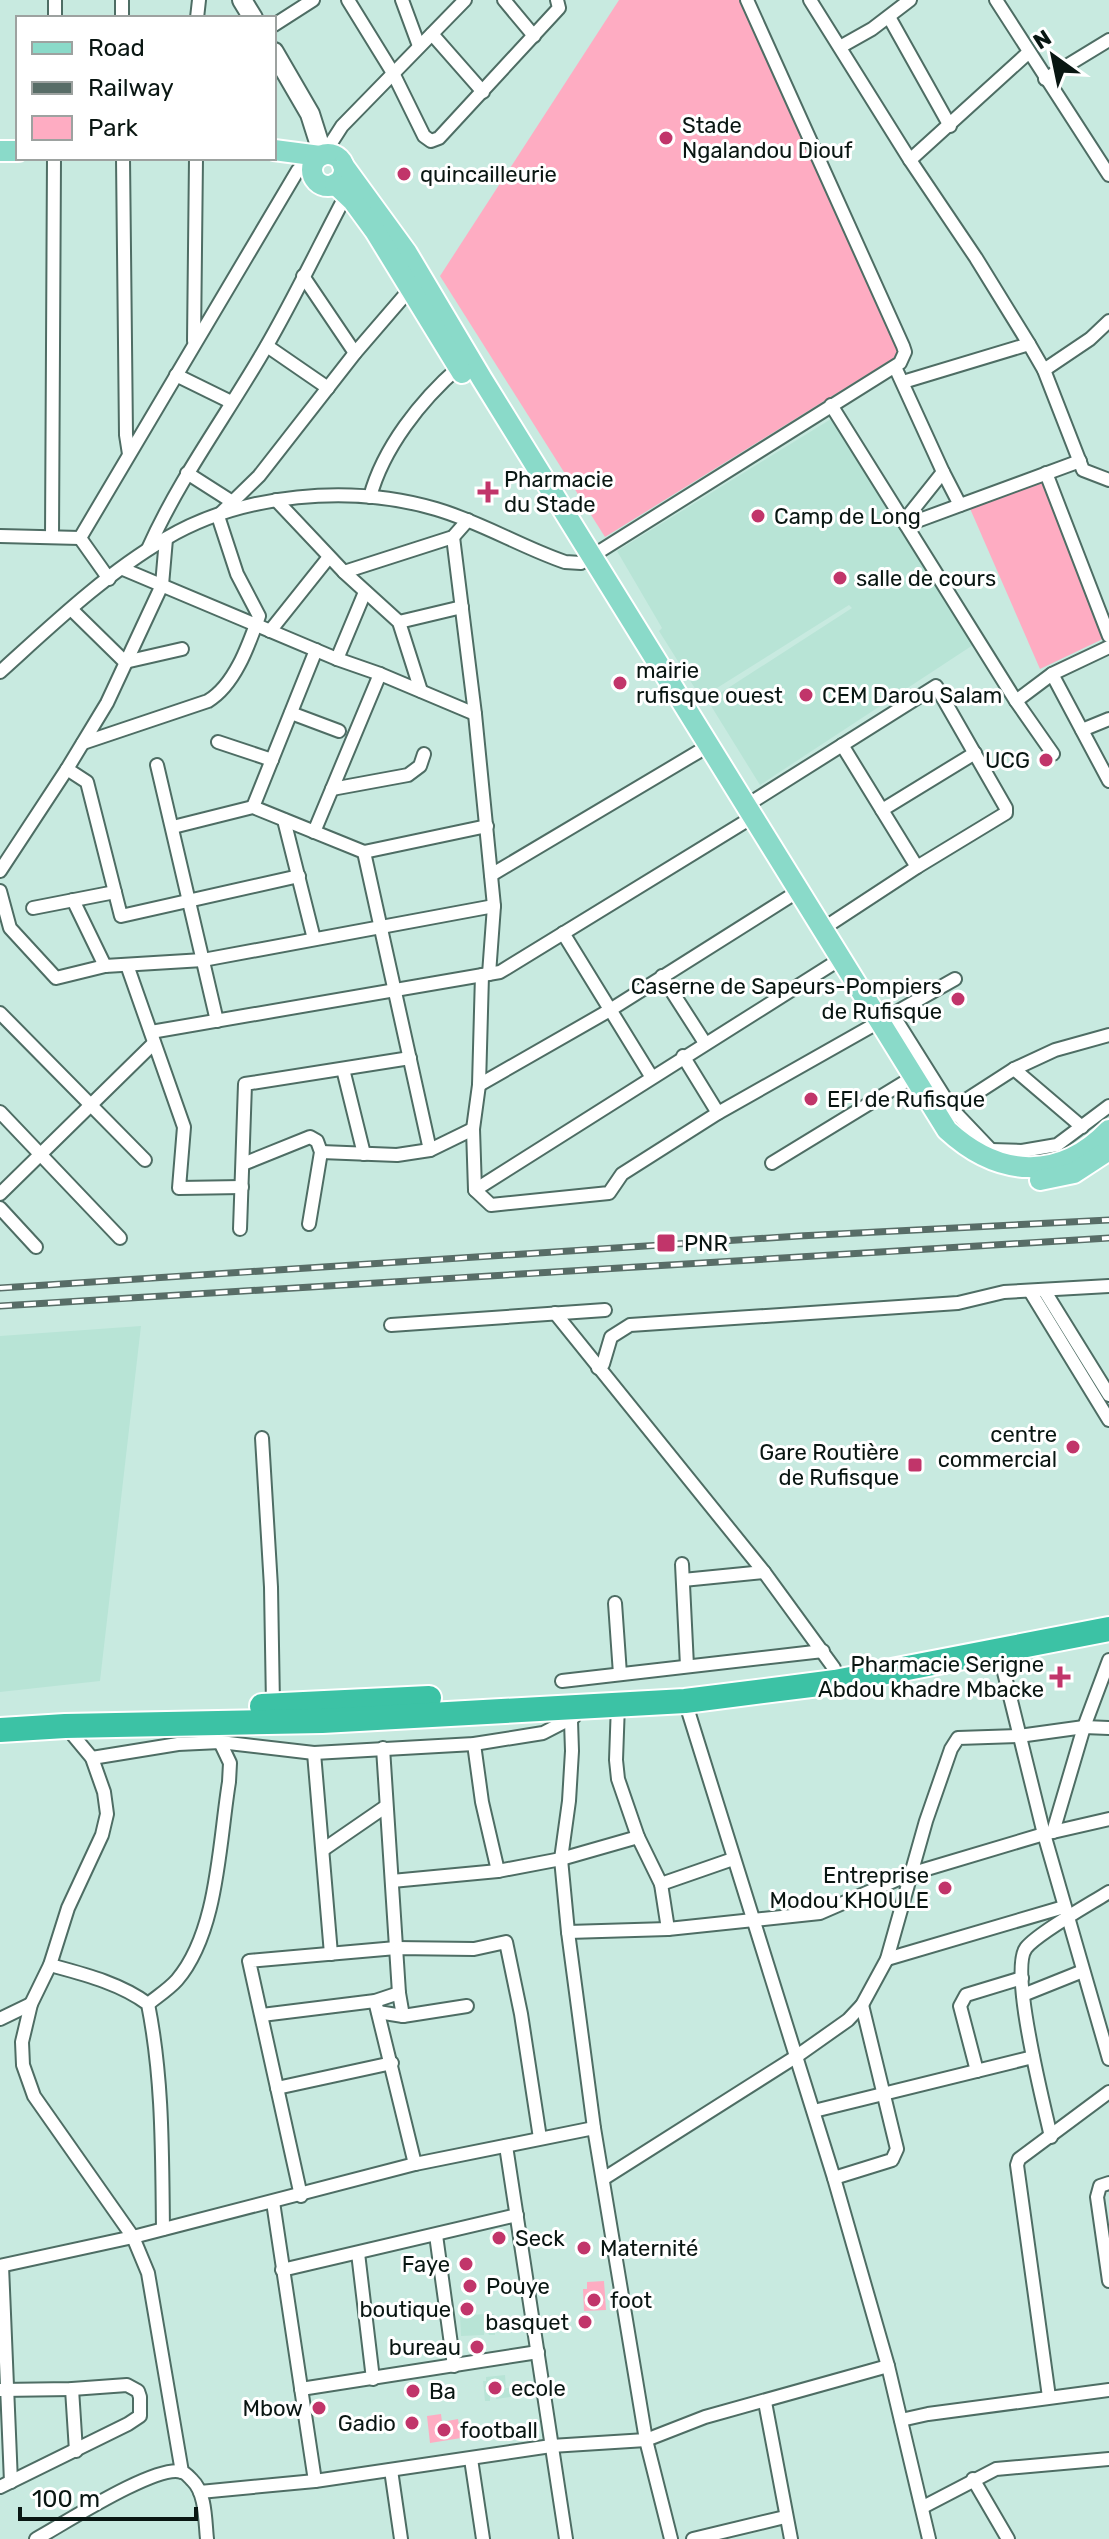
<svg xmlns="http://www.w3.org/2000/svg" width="1109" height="2539" font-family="Rubik,sans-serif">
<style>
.built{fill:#b8e4d6}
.green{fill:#feacc2}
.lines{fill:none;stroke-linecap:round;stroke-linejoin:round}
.street-casing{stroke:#4e6d64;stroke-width:16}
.secondary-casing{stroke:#4e6d64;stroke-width:22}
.primary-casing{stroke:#fff;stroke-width:24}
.highway-casing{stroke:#fff;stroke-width:28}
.street{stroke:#fff;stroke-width:12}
.secondary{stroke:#fff;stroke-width:18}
.primary{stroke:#8adac9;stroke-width:20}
.highway{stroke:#3cc2a5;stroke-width:24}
.rail-casing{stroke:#586d67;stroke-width:7}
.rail{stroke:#fff;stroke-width:4;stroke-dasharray:12;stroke-linecap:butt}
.poi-dot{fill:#c1356a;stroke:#fff;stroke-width:3}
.labels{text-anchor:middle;stroke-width:6;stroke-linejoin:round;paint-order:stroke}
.poi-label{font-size:22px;fill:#091612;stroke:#fff;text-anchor:start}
</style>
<rect width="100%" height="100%" fill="#c8eae0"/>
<g class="built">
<polygon points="831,419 973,645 760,785 708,701 852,608 849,605 701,698 659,631 662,628 617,551"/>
<polygon points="141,1326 100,1681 0,1692 0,1336"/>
<polygon points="484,2314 484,2321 487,2321 488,2314 494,2314 495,2335 489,2335 488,2332 484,2332 484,2335 461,2336 460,2316"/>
<polygon points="505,2375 506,2388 516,2387 517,2396 496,2399 496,2395 490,2396 490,2401 485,2401 483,2381 486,2381 486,2377"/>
</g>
<g class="green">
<polygon points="619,0 740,0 900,354 605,537 440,276"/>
<polygon points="1046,475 1109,636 1040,669 968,504"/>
<polygon points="604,2281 606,2310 584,2311 583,2289 587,2289 587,2282"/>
<polygon points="441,2414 442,2422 458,2419 461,2438 430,2443 427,2416"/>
</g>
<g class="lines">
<defs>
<g id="street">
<polyline points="122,0 122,18"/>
<polyline points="348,0 393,73 424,136 431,141 439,138 559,8 557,0"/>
<polyline points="402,0 419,46"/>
<polyline points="504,0 534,36"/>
<polyline points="810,0 910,160 976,258 1029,344 1044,370 1083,470 1109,480"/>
<polyline points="996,0 1109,175"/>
<polyline points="889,17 950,126"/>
<polyline points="55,18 55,0"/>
<polyline points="197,18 199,0"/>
<polyline points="274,25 313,0"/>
<polyline points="432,34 483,92"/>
<polyline points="840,47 872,29 910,0"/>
<polyline points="1045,79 1109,40"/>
<polyline points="324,154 342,126 465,0"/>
<polyline points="123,158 126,435 129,454"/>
<polyline points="910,160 1029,52"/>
<polyline points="303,276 355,353"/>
<polyline points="194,341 196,158"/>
<polyline points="267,346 328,388"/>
<polyline points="895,367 943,472 960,505"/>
<polyline points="1044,370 1090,339 1109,321"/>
<polyline points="176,375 231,402"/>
<polyline points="903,382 1029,344"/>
<polyline points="831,405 1016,701 1053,754"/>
<polyline points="187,473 234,503"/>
<polyline points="1046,473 1109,636"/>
<path d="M370,497C383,448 421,400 459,367"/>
<polyline points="276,500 344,572 399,622 421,691"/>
<polyline points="904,521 943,472"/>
<polyline points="906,525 1080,461"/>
<polyline points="0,536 80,538"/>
<polyline points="52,537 54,158"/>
<polyline points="453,537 475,714 494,906 489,974"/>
<polyline points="80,538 298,170"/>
<polyline points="80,538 109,579"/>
<path d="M148,549C180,477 227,415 266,347C295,297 320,244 347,193"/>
<polyline points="123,569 337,659 380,674 475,714"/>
<polyline points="344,572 453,537 468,520"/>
<polyline points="72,610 125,662 182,649"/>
<polyline points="399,622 462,607"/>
<polyline points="270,631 329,557"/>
<polyline points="337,659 365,592"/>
<path d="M0,672C51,626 105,574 165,539C242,493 351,484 436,509C481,522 521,547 565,562L581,563L900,363L905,352L903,346L747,0"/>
<polyline points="1052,674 1109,781"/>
<polyline points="1016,701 1052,674 1109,647"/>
<polyline points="291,713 339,731"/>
<polyline points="1082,730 1109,719"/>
<polyline points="218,742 272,760"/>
<path d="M83,743L208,701C235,685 249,644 259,616L237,574L218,516L259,476L355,353L411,288"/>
<polyline points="842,745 917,867"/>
<polyline points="157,765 217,1021"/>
<polyline points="67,769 87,782 121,916 299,876"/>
<polyline points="332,789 408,775 420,766 424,754"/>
<polyline points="747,805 936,686 1006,808 1006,813 917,867 824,928"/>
<polyline points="253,807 316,650"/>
<polyline points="882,810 975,753"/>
<polyline points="284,820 314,939"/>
<polyline points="173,827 253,807 364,852 487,826"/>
<polyline points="314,832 380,674"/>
<polyline points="364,852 430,1150"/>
<polyline points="0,871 67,769 107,703 162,585 166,539"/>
<polyline points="491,875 698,752"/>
<polyline points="0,891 10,928 56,978 105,966 203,960 494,906"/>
<polyline points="73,900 105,966"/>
<polyline points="33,908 115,892"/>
<polyline points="563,933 651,1076"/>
<polyline points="127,965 184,1127 179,1188 242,1187"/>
<polyline points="482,975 479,1085 473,1129 475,1190 491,1205 609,1193 622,1174 718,1113 955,979"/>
<polyline points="662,976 705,1043"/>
<polyline points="0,1013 145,1160"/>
<polyline points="893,1015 952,1109 991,1150 994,1159"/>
<polyline points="151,1032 500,972 743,823"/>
<polyline points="683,1056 718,1113"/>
<polyline points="343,1069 364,1154"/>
<polyline points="1014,1069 1082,1127"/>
<polyline points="479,1085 610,1010 789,897"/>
<polyline points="952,1109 1014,1069 1055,1050 1109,1035"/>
<polyline points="0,1112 120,1238"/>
<polyline points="991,1150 1022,1151 1057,1145 1109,1106"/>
<polyline points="321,1152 397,1155 430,1150 473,1129"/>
<polyline points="772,1163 903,1083"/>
<polyline points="243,1164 310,1137 317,1141 321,1152 309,1224"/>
<polyline points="475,1190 831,965"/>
<polyline points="0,1194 154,1043"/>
<polyline points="0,1208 36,1247"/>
<polyline points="240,1229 245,1084 410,1058"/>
<polyline points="1044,1290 1109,1395"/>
<polyline points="1030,1291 1109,1420"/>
<polyline points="555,1313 764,1572 834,1668"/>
<polyline points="391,1325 605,1310"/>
<polyline points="598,1368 603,1364 611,1337 630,1325 958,1303 1004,1292 1109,1286"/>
<polyline points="262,1438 271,1587 273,1705"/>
<polyline points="682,1564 687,1666"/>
<polyline points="683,1580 764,1572"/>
<polyline points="615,1603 620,1674"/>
<polyline points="999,1652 1044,1834 1109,2059"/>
<polyline points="562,1681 823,1651"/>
<polyline points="685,1701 834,2178 888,2366 929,2539"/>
<polyline points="618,1704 616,1760 618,1779 638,1837"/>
<polyline points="571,1721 572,1751 569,1801 561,1859 568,1932 594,2128 646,2440 671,2539"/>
<polyline points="67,1728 92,1758 104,1792 107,1814 102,1835 68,1908 50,1965 31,2004 22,2042 23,2065 34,2096 133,2237 148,2273 182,2472"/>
<polyline points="474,1744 482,1802 498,1871"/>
<polyline points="383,1748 399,1993 403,2016"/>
<polyline points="314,1753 331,1954"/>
<polyline points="92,1758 178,1744 220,1742 314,1753 474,1744 543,1733 574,1717"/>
<polyline points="1053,1832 1084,1727 1109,1660"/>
<polyline points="324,1849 385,1807"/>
<polyline points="392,1881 498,1871 561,1859 638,1837 661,1884 733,1859"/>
<polyline points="661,1884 668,1929"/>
<polyline points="568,1932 668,1929 820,1913 910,1874 1044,1834 1109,1819"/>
<polyline points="887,1959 1064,1907"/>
<path d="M50,1965C83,1974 120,1983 148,2004C163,2079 162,2153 163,2229"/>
<polyline points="1023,1995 1083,1971"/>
<polyline points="375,2001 415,2164"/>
<path d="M148,2004C158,1996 169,1989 177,1980C218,1932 219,1843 229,1782L230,1763L220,1742"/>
<polyline points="378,2012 403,2016 467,2006"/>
<polyline points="262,2015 375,2001 399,1993"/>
<polyline points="0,2019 31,2004"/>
<polyline points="977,2071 960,2006 966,1995 1022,1978"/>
<polyline points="277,2088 392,2063"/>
<polyline points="814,2111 1033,2057"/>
<path d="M1051,2137C1044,2105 1009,1971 1026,1948C1038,1933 1090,1904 1109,1892"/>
<polyline points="506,2146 566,2539"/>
<polyline points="834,2178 892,2160 897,2149 862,2005"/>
<polyline points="603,2179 797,2056 848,2020 862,2005 887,1959 926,1821 951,1749 958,1738 1019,1736 1084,1727 1109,1728"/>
<polyline points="1109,2183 1100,2186 1097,2197 1109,2281"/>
<polyline points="301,2196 249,1961 396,1948 474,1949 506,1942 521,2014 540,2138"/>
<polyline points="273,2202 315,2481"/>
<polyline points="436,2235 454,2366"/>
<polyline points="358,2253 373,2379"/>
<polyline points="0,2266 133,2237 415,2164 594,2128"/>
<polyline points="2,2266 11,2482"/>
<polyline points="282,2270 517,2215"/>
<polyline points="72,2389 76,2451"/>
<polyline points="301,2389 538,2352"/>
<polyline points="0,2390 72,2389 127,2385 138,2391 140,2397 140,2416 128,2424 0,2487"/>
<polyline points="1049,2397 1017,2165 1019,2159 1109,2092"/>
<polyline points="765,2402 791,2539"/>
<polyline points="901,2420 928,2414 1109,2390"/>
<polyline points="471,2459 483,2539"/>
<polyline points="391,2470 401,2539"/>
<polyline points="973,2479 1008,2539"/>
<polyline points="200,2492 315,2481 551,2446 646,2440 705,2417 888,2366"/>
<polyline points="923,2507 996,2469 1109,2459"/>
<path d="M36,2539C62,2525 157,2463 182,2472C186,2473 189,2477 192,2480C206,2493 205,2521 207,2539"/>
<polyline points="693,2539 785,2517"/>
</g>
<g id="secondary">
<polyline points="242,0 253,18"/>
<polyline points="274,52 310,114 323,155"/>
</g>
<g id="primary">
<polyline points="274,150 320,156"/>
<polyline points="0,151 18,151"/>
<circle cx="328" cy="170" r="16"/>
<path d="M343,165L407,253L482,379L947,1130C998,1177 1059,1182 1109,1130"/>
<polyline points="335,184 353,201 375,231 462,373"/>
<polyline points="1040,1180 1074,1173 1109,1150"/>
</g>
<g id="highway">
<polyline points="262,1706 429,1698"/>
<polyline points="0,1730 65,1726 322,1721 685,1701 835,1682 1109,1629"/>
</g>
</defs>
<use href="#street" class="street-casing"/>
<use href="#secondary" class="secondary-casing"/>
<use href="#primary" class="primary-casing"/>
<use href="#highway" class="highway-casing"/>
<use href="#street" class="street"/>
<use href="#secondary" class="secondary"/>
<use href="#primary" class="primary"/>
<use href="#highway" class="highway"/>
<defs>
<g id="rail">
<polyline points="0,1288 799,1236 1109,1220"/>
<polyline points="0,1306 1109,1238"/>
</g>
</defs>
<use href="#rail" class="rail-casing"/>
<use href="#rail" class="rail"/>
</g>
<g class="poi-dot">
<circle cx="666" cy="138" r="8"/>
<circle cx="404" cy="174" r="8"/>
<path d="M484 480h8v8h8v8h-8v8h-8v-8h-8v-8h8z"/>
<circle cx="758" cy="516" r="8"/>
<circle cx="840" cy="578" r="8"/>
<circle cx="620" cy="683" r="8"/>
<circle cx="806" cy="695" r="8"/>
<circle cx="1046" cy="760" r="8"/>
<circle cx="958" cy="999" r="8"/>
<circle cx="811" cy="1099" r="8"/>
<rect x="656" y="1233" width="20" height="20" rx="4"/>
<circle cx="1073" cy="1447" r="8"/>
<rect x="907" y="1457" width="16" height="16" rx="4"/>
<path d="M1056 1665h8v8h8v8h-8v8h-8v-8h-8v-8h8z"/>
<circle cx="945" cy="1888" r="8"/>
<circle cx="499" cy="2238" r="8"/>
<circle cx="584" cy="2248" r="8"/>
<circle cx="466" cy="2264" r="8"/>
<circle cx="470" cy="2286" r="8"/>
<circle cx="594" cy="2300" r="8"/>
<circle cx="467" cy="2309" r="8"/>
<circle cx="585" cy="2322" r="8"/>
<circle cx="477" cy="2347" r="8"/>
<circle cx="495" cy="2388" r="8"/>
<circle cx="413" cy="2391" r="8"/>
<circle cx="319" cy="2408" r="8"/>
<circle cx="412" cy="2423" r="8"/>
<circle cx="444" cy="2430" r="8"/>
</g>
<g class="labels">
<g class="poi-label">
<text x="682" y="133">Stade<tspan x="682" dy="25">Ngalandou Diouf</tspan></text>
<text x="420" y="182">quincailleurie</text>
<text x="504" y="487">Pharmacie<tspan x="504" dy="25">du Stade</tspan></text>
<text x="774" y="524">Camp de Long</text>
<text x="856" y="586">salle de cours</text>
<text x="636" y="678">mairie<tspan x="636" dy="25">rufisque ouest</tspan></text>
<text x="822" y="703">CEM Darou Salam</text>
<text x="1030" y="768" text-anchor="end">UCG</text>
<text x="942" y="994" text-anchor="end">Caserne de Sapeurs-Pompiers<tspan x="942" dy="25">de Rufisque</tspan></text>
<text x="827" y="1107">EFI de Rufisque</text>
<text x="684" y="1251">PNR</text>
<text x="1057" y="1442" text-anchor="end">centre<tspan x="1057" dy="25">commercial</tspan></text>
<text x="899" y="1460" text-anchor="end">Gare Routière<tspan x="899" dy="25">de Rufisque</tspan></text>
<text x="1044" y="1672" text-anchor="end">Pharmacie Serigne<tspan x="1044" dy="25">Abdou khadre Mbacke</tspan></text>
<text x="929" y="1883" text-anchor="end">Entreprise<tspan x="929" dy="25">Modou KHOULE</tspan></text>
<text x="515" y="2246">Seck</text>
<text x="600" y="2256">Maternité</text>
<text x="450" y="2272" text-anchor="end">Faye</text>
<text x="486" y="2294">Pouye</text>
<text x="610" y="2308">foot</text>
<text x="451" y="2317" text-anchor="end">boutique</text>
<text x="569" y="2330" text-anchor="end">basquet</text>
<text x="461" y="2355" text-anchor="end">bureau</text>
<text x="511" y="2396">ecole</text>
<text x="429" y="2399">Ba</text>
<text x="303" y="2416" text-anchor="end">Mbow</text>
<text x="396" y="2431" text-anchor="end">Gadio</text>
<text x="460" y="2438">football</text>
</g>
</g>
<rect x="16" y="16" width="260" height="144" fill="#ffffff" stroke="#9da2a0" stroke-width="2"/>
<rect x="32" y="42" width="40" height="12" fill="#8adac9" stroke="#9da2a0" stroke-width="2"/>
<text x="88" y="56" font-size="24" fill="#091612">Road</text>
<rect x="32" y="82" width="40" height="12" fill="#586d67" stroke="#9da2a0" stroke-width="2"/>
<text x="88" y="96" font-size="24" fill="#091612">Railway</text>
<rect x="32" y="116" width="40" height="24" fill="#feacc2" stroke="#9da2a0" stroke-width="2"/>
<text x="88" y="136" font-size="24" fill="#091612">Park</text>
<g transform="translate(1053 56) rotate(327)" stroke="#ffffff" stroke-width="6" paint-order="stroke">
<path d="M0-6L14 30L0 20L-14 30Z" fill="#091612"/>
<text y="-12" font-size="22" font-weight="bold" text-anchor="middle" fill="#091612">N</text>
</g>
<path d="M20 2507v12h176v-12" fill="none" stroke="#091612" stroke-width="4"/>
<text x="32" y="2507" font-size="24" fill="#091612" stroke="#ffffff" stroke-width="6" paint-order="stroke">100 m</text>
</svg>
